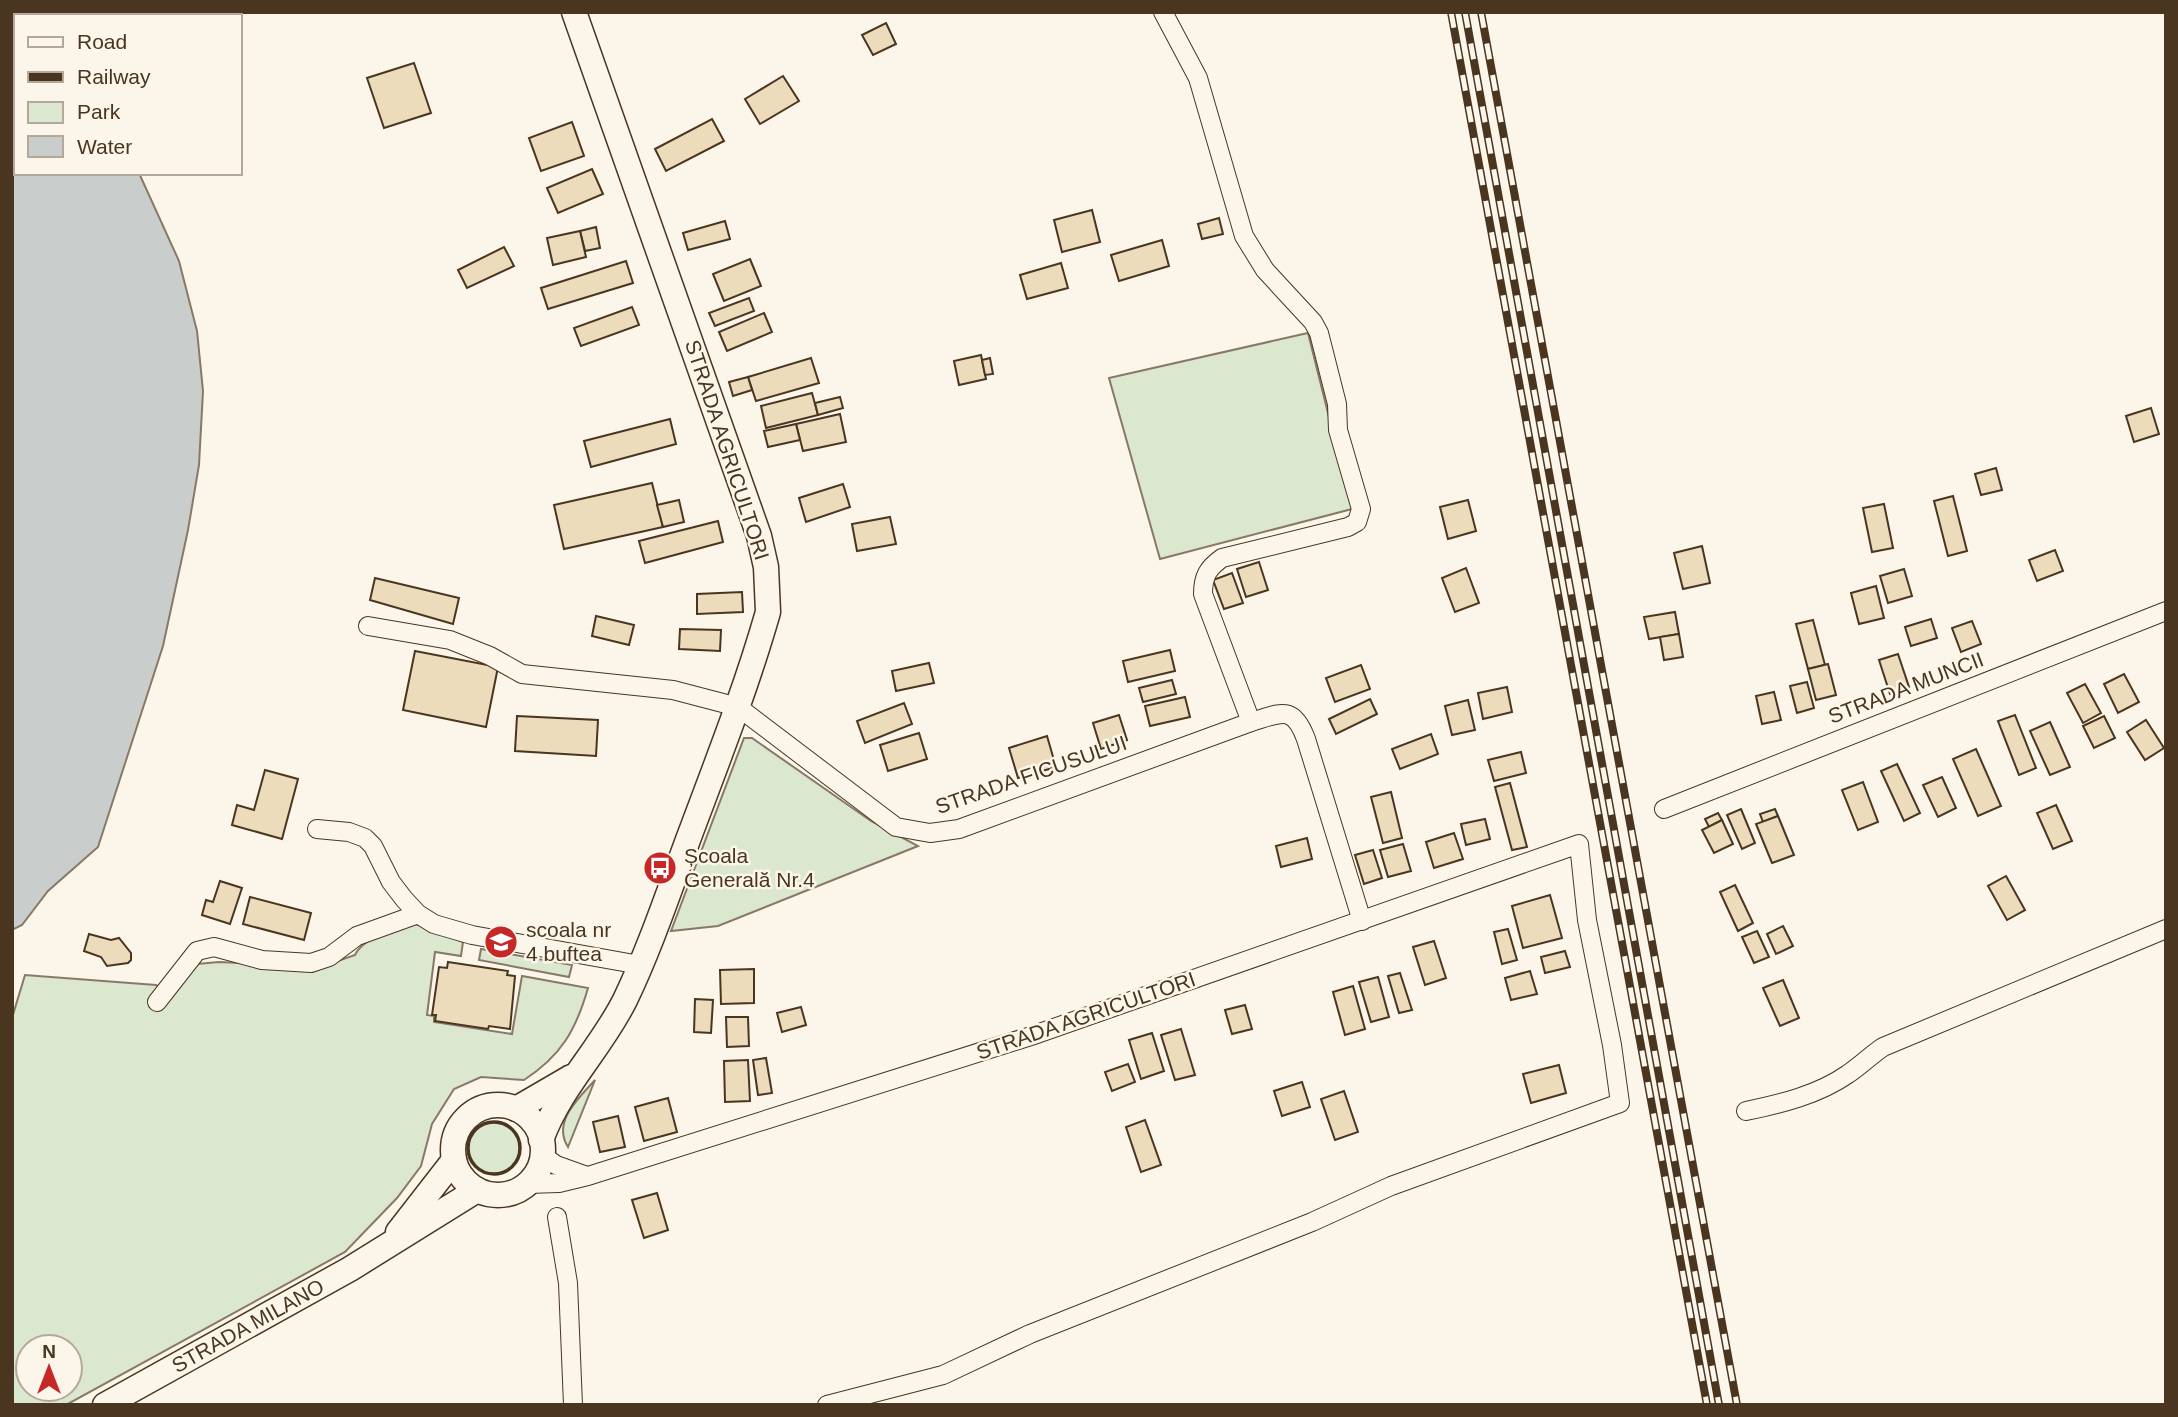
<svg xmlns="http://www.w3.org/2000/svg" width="2178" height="1417" font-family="Arial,sans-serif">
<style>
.green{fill:#dce7d0;stroke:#887966;stroke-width:2;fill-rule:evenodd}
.water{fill:#c9cecd;stroke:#887966;stroke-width:2}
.building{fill:#ecdcbc;stroke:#4a3520;stroke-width:2}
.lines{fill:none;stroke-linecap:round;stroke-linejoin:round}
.minor-casing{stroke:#4a3520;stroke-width:20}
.secondary-casing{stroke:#4a3520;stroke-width:27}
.minor{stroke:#fbf6e9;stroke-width:18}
.secondary{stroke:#fbf6e9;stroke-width:24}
.rail-casing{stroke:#4a3520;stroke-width:8}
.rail{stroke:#fbf6e9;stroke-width:5;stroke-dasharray:16;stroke-linecap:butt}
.wall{stroke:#4a3520;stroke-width:3.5}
.labels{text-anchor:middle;stroke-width:5;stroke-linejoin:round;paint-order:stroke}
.street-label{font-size:21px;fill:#4a3520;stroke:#fbf6e9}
.poi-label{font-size:21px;fill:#4a3520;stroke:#fbf6e9;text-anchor:start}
</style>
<rect width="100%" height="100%" fill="#fbf6e9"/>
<g class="green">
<polygon points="1308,333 1352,509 1160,559 1109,378"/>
<polygon points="744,738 752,738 871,821 918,846 718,926 671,931"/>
<path d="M413,923L463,942L461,956L435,952L427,1015L434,1016V1022L512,1034L522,976L588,988C576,1030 561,1056 524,1080L481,1077L454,1089L432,1124L421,1166L397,1198L345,1252L66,1405H12V1018L25,975L156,985L169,995L197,964L219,962L321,967L355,955C364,936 396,930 413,923ZM28,1347H70V1389H28Z"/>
<polygon points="481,949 572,965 569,977 479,960"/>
<path d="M595,1080L568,1147C552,1122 578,1099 595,1080Z"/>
<circle cx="494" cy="1148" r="26"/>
</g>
<polygon class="water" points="12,26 16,27 16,173 139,173 179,261 197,331 203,391 199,465 188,530 163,646 98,847 48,891 22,925 12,930"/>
<g class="building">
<polygon points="886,23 896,44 873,55 862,35"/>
<polygon points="414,63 431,113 384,128 367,78"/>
<polygon points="783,76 799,101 760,124 745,99"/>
<polygon points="712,119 724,141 666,171 655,149"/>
<polygon points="572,122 584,156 541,171 529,138"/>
<polygon points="592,169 603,194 558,213 547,188"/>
<polygon points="1092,210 1100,242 1062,252 1054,220"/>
<polygon points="1219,218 1223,234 1202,239 1198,224"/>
<polygon points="725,221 730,239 688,250 683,233"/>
<polygon points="596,227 600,248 585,251 580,231"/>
<polygon points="580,231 586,257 553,265 547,238"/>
<polygon points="1162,240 1169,266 1119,281 1111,255"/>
<polygon points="504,247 514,266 467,288 458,270"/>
<polygon points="750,259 761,286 724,301 713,274"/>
<polygon points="626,261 633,283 548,309 541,288"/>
<polygon points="1061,263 1068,288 1027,299 1020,275"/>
<polygon points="749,298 754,311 715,326 709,313"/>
<polygon points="632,307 639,325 581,346 574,328"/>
<polygon points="764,313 772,332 727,351 719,332"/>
<polygon points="981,355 986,379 959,385 954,361"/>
<polygon points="811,358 819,383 756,401 748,377"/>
<polygon points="990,358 993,374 985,375 982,360"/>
<polygon points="748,377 752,390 733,396 729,382"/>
<polygon points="812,393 818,415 766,428 761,406"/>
<polygon points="840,397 843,408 818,415 815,403"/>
<polygon points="2151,408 2159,434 2134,442 2126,416"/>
<polygon points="840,414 846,442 803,451 796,424"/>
<polygon points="670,419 676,444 591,467 584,441"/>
<polygon points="796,424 800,440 768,447 764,431"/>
<polygon points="1996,468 2002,490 1981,495 1975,474"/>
<polygon points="652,483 663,527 564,549 554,505"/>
<polygon points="843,484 850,507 806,522 799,498"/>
<polygon points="1953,496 1967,551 1948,556 1934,501"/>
<polygon points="679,500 684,522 663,527 657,505"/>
<polygon points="1468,500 1476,531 1448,539 1440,507"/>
<polygon points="1884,504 1893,548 1872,552 1863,508"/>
<polygon points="890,517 896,544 857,551 852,524"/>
<polygon points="718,521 723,542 645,563 639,541"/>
<polygon points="1702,546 1710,583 1683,589 1674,553"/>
<polygon points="2055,550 2063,571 2037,581 2029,560"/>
<polygon points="1259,562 1268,590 1246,597 1237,569"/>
<polygon points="1466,568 1479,603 1455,612 1442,578"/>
<polygon points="1904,569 1912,596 1888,603 1880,576"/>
<polygon points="1232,573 1243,603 1224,609 1213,580"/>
<polygon points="375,578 459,598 453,624 370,600"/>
<polygon points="1876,586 1884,618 1859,624 1851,593"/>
<polygon points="742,592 743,612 697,614 697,594"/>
<polygon points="1675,612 1679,634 1649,639 1644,617"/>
<polygon points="596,616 634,625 629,645 592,636"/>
<polygon points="1931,619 1937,638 1911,646 1905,627"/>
<polygon points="1813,620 1825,665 1808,669 1796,624"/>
<polygon points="1972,621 1981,644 1961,652 1952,628"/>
<polygon points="680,629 721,630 720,651 679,649"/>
<polygon points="1679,634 1683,657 1664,660 1660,637"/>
<polygon points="1170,650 1175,671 1128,682 1123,661"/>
<polygon points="415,651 498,667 486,727 403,710"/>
<polygon points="1898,654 1909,687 1890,694 1879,660"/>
<polygon points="929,663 934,683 896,691 892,671"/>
<polygon points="1828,664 1836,695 1816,700 1808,669"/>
<polygon points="1361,665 1370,689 1335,702 1326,678"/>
<polygon points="2124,674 2139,702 2118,713 2104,684"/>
<polygon points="1172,680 1176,694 1143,702 1139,688"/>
<polygon points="1807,682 1814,708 1797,713 1790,686"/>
<polygon points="2085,684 2101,713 2083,723 2067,693"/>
<polygon points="1507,687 1512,712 1483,719 1478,693"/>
<polygon points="1774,692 1781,720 1762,724 1756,696"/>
<polygon points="1185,697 1190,717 1150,726 1145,706"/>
<polygon points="1370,699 1377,714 1336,734 1329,719"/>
<polygon points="1468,700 1475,730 1452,735 1445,706"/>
<polygon points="904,703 912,724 865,743 857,721"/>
<polygon points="1119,715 1127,740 1101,749 1093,723"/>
<polygon points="2015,715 2036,768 2019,775 1998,721"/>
<polygon points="517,716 598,720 596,756 515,751"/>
<polygon points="2104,716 2115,738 2094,748 2083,726"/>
<polygon points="2146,720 2164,748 2145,760 2127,732"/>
<polygon points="2050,722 2070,767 2050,775 2030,731"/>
<polygon points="919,733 927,759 888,771 880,745"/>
<polygon points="1431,734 1438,754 1400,769 1392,749"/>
<polygon points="1047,736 1056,767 1018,778 1009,748"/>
<polygon points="1976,749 2001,806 1978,816 1953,759"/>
<polygon points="1521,752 1526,773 1494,781 1488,760"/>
<polygon points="1897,764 1920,813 1904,821 1881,771"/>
<polygon points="265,770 298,779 282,839 232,825 237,805 254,810"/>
<polygon points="1942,777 1956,808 1938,817 1923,785"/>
<polygon points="1863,782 1878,822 1858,830 1842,790"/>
<polygon points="1510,783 1527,847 1512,850 1495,787"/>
<polygon points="1391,792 1402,838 1383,843 1371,797"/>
<polygon points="2056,805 2072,841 2053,849 2037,813"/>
<polygon points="1741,809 1755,843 1742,849 1727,815"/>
<polygon points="1775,809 1778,816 1763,822 1760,814"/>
<polygon points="1718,813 1722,820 1709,827 1705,819"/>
<polygon points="1778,816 1794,855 1772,863 1756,824"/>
<polygon points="1485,819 1490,839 1466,845 1461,824"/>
<polygon points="1722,820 1733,844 1714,853 1702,830"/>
<polygon points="1454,833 1463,859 1434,868 1426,842"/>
<polygon points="1307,838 1312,859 1281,867 1276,846"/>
<polygon points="1403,844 1411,871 1388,877 1380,850"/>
<polygon points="1373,850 1382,878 1364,884 1355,855"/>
<polygon points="2006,876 2025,910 2007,920 1988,886"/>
<polygon points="220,881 242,888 230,924 202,915 206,900 213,902"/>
<polygon points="1735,885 1753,923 1738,931 1720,892"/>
<polygon points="1550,895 1562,938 1523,948 1512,906"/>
<polygon points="250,897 311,913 304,940 243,924"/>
<polygon points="1783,926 1793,946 1776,954 1767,934"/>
<polygon points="1508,929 1517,960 1502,964 1494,932"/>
<polygon points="1757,931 1769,957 1754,963 1742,937"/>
<polygon points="89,934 111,940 119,938 131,953 131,960 128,963 107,966 101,957 84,951"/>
<polygon points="1434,941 1446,978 1425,985 1413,947"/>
<polygon points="1565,951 1570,967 1545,973 1541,957"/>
<polygon points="448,962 508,971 507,975 515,976 510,1029 489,1026 488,1029 435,1021 436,1015 432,1015 439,967 447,968"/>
<polygon points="754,969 754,1003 721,1004 720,970"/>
<polygon points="1530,971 1537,994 1511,1000 1505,978"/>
<polygon points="1400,973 1412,1010 1399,1013 1388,976"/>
<polygon points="1378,977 1389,1017 1371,1022 1359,982"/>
<polygon points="1783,980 1799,1018 1780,1026 1763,988"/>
<polygon points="1353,986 1365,1029 1345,1035 1333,992"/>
<polygon points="695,999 713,1000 711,1033 694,1032"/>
<polygon points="1245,1005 1252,1029 1232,1034 1225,1010"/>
<polygon points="801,1007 806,1025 782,1032 777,1013"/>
<polygon points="726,1017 748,1017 749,1046 727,1047"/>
<polygon points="1181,1029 1195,1075 1175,1080 1161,1035"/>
<polygon points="1152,1033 1164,1071 1141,1079 1129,1040"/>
<polygon points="766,1058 772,1093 758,1095 753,1060"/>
<polygon points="748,1060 750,1101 725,1102 724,1061"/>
<polygon points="1128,1064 1135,1082 1112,1091 1105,1072"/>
<polygon points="1559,1065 1566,1093 1531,1103 1523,1074"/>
<polygon points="1302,1082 1310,1107 1282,1116 1274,1091"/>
<polygon points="1344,1091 1358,1132 1335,1140 1321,1099"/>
<polygon points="668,1098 677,1132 644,1141 635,1107"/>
<polygon points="618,1116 625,1147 600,1152 593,1122"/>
<polygon points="1145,1120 1161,1165 1141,1172 1126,1127"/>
<polygon points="657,1193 668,1230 644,1238 632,1200"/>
</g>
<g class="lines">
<defs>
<g id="minor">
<path d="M1163,12L1198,78L1244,236L1265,270L1313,322L1319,333L1337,404L1338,430L1361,509L1357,522L1348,527L1222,558C1208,568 1203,576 1203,594L1251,722"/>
<path d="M368,626L450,640L490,656L522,674L673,690L738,707L896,827L930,833L959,829L1251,722C1281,713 1293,704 1306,739L1362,921"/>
<polyline points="1664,809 2166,611"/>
<polyline points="317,829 349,832 365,838 373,846 391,882 404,899 418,914 434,924 472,935 640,965"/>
<polyline points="157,1002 197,951 214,947 262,960 311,963 329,957 357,936 418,914"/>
<path d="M1746,1111C1780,1104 1818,1095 1848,1074C1860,1066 1870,1056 1883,1047L2166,929"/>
<polyline points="542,1155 556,1165 584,1175"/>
<polyline points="527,1184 559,1183 588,1176 1031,1036 1579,844 1587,920 1612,1045 1620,1103 1391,1186 1312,1222 1030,1334 943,1375 827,1405"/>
<polyline points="557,1217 568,1283 573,1405"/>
</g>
<g id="secondary">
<circle cx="498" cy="1150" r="45"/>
<polyline points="516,1109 571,1077"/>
<path d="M541,1140C560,1087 600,1050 625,1000C650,948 669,891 689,837C717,762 746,689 768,612L766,567L759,536L574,12"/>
<polyline points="398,1232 454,1160"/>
<polyline points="105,1405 350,1269 477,1190"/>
</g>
</defs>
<use href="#minor" class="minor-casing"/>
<use href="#secondary" class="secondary-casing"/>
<use href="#minor" class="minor"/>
<use href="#secondary" class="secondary"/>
<defs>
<g id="rail">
<polyline points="1451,12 1707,1405"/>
<polyline points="1465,12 1719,1405"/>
<polyline points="1481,12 1737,1405"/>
</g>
</defs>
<use href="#rail" class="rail-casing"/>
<use href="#rail" class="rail"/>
<circle class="wall" cx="494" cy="1148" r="26"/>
</g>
<defs>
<symbol id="bus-disc" viewBox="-11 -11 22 22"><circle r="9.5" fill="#c62828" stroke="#fbf6e9"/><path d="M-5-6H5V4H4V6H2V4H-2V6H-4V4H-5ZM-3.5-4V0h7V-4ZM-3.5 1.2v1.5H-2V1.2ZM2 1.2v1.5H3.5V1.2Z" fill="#fff"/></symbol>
<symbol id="school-disc" viewBox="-11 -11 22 22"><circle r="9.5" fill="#c62828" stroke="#fbf6e9"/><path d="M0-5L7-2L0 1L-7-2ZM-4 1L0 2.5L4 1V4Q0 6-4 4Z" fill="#fff"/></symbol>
</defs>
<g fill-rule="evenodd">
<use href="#bus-disc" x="641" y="849" width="38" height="38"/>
<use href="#school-disc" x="482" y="923" width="38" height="38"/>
</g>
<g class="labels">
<g class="street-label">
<text transform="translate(727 450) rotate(72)" y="7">STRADA AGRICULTORI</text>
<text transform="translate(1906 688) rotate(-21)" y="7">STRADA MUNCII</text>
<text transform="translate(1031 775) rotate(-19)" y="7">STRADA FICUSULUI</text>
<text transform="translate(1086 1016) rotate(-19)" y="7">STRADA AGRICULTORI</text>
<text transform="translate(248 1326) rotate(-29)" y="7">STRADA MILANO</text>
</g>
<g class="poi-label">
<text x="684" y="863">Școala<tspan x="684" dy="24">Generală Nr.4</tspan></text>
<text x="526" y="937">scoala nr<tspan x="526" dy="24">4 buftea</tspan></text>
</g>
</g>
<rect width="2178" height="1417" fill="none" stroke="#4a3520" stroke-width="28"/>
<rect x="14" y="14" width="228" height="161" fill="#fbf6e9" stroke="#b4a999" stroke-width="2"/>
<rect x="28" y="37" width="35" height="10" fill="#fbf6e9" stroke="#b4a999" stroke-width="2"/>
<text x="77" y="49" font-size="21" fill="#4a3520">Road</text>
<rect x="28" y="72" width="35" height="10" fill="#4a3520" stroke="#b4a999" stroke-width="2"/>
<text x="77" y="84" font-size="21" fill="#4a3520">Railway</text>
<rect x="28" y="102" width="35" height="21" fill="#dce7d0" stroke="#b4a999" stroke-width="2"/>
<text x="77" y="119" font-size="21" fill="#4a3520">Park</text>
<rect x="28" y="136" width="35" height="21" fill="#c9cecd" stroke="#b4a999" stroke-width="2"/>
<text x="77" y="154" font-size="21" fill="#4a3520">Water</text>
<g transform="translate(49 1368)"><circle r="33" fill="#fbf6e9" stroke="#b4a999" stroke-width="2"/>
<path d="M0-5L12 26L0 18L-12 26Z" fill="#c62828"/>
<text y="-10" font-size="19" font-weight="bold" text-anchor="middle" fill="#4a3520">N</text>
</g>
</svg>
